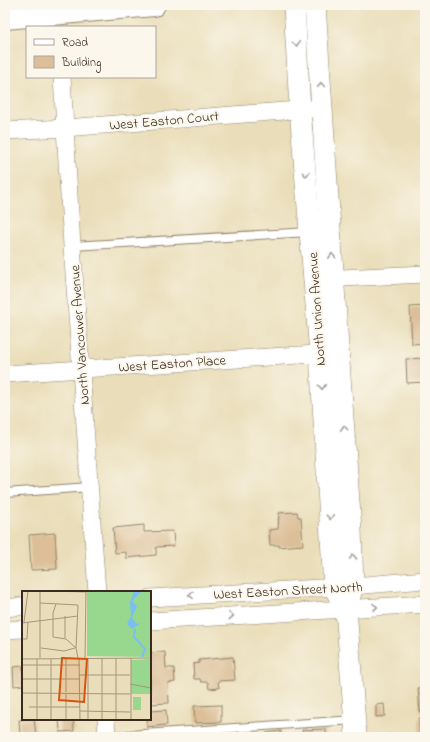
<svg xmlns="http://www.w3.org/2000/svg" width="430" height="742" font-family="'Indie Flower',sans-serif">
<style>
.building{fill:#dcbf98}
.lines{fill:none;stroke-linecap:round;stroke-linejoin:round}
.service-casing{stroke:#92846c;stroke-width:10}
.minor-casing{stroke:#92846c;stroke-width:18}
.tertiary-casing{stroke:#92846c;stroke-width:22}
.secondary-casing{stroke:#92846c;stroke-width:24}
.service{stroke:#fff;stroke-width:8}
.minor{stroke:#fff;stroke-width:17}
.tertiary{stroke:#fff;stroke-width:21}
.secondary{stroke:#fff;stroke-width:22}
.oneway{stroke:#a79f9a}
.labels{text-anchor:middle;stroke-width:4;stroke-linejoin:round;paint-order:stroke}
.street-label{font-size:14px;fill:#3b2a1e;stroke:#fbf7ec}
.inset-river{fill:none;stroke:#7abff1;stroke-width:2}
.inset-road{fill:none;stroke:#a4967c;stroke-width:1}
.view{fill:#d7540e;fill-opacity:0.15;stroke:#d7540e;stroke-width:2}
.inset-edge{fill:none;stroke:#3b2a1e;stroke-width:2}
</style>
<rect width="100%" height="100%" fill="#fbf7ec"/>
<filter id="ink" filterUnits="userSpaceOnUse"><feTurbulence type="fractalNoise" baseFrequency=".025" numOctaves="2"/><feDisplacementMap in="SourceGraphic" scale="8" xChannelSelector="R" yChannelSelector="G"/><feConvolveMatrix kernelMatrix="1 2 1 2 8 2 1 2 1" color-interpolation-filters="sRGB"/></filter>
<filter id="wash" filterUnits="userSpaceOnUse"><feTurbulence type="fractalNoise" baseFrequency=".012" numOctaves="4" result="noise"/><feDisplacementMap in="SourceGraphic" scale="16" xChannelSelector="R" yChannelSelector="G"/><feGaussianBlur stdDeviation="0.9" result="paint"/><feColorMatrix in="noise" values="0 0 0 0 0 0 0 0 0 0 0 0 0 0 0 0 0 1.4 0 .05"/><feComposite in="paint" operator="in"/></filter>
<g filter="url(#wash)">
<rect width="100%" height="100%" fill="#eadeba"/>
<g id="blocks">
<g class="building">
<polygon points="425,306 425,343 412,344 410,307"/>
<polygon points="425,358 425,382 407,383 406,359"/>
<polygon points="297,512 298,517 301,517 303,545 279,547 279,545 270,545 269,530 278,529 279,513"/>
<polygon points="144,525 144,532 173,531 174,546 156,547 156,555 126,558 126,552 115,553 113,528"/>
<polygon points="55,533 57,569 31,570 29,535"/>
<polygon points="165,652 166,668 174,668 175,682 168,683 169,703 150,704 150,653"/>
<polygon points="233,657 235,680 218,681 219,688 209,689 208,682 201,682 200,679 194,679 193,664 199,663 199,660"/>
<polygon points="23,666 23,685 14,686 13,667"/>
<polygon points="418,688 425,688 425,711 420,712"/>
<polygon points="384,704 385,716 376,717 376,705"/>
<polygon points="221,705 221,722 195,723 194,706"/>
<polygon points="166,710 167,725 147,727 147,719 150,719 150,711"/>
<polygon points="419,718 425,718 425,737 420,737"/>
<polygon points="34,719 36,735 20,736 19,720"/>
<polygon points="59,719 73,719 74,731 60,732"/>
<polygon points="326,729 326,737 303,737 302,730"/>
<polygon points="281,731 281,737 266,737 266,733"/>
<polygon points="392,734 392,737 377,737 377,735"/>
<polygon points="264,735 264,737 254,737 254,736"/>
</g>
</g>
</g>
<g filter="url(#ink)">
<use href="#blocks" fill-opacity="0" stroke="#92846c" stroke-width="1"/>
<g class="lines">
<defs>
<g id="service">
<polyline points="72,246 310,232"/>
<polyline points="5,493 90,487"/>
<polyline points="98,737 354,720"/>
</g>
<g id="minor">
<polyline points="62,77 72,246 97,592"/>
<polyline points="5,131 65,128 323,108"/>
<polyline points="321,279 425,274"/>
<polyline points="5,374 332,353"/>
<polyline points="150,598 353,586 425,580"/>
<polyline points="5,608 23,606"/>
<polyline points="150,621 425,604"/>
<polyline points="5,630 23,629"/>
<polyline points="106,719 107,737"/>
</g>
<g id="tertiary">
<polyline points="294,5 300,109 320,354 334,587 346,609"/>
<polyline points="315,5 340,376 351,529 353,586 346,609 356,737"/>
</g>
<polyline id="secondary" points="5,18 154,5"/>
</defs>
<use href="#service" class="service-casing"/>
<use href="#minor" class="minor-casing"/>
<use href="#tertiary" class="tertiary-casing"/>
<use href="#secondary" class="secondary-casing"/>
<use href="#service" class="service"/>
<use href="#minor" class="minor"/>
<use href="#tertiary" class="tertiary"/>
<use href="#secondary" class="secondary"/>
</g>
<defs><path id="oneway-chevron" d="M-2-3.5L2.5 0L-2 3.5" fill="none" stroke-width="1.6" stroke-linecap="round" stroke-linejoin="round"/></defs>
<g class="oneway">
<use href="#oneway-chevron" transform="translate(296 44) rotate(86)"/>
<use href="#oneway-chevron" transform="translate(321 85) rotate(-94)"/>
<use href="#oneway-chevron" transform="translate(306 174) rotate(85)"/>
<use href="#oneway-chevron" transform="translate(332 256) rotate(-94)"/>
<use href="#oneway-chevron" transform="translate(322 387) rotate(87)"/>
<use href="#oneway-chevron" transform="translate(344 428) rotate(-94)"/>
<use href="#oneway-chevron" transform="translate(330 517) rotate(87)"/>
<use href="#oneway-chevron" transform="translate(353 557) rotate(-92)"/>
<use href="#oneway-chevron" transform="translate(191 595) rotate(177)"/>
<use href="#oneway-chevron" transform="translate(375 607) rotate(-4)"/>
<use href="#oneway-chevron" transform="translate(231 616) rotate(-3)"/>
</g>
</g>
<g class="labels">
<g class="street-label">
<text transform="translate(164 120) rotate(-5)" y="5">West Easton Court</text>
<text transform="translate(316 309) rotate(-94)" y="5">North Union Avenue</text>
<text transform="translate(79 335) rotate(-94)" y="5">North Vancouver Avenue</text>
<text transform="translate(172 363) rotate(-4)" y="5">West Easton Place</text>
<text transform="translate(288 590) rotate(-3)" y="5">West Easton Street North</text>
</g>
</g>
<g transform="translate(22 591)">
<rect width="129" height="129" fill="#eadeba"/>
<path d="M65,0H129V66L65,65ZM129,68V103H109V69ZM111,106H119V119H111Z" fill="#98d88e"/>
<path d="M112,0H120L110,10L115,15L110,27L115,33L119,32L110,38L105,33L109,25L108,11Z" fill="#7abff1"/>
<path class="inset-river" d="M113,38L112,46L123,58L120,66"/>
<path class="inset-road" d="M27,0L64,1M18,12L56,14L54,57L56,67M34,13L31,22V46L44,48L54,57M2,31L6,0M0,32L56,25M43,47V25M0,48H5L6,31M19,57L42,60L53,57M18,67V0M57,67L58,129M63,67L64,0M0,68L129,67M29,68V129M0,74H58M57,84H108M0,88H58M108,93L129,97M44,101V68M0,102L108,103M44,103V129M7,116H58M58,120L108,121M15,129V68M66,129V67M80,129V67M94,129V67M109,129V67"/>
<path class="view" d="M40,67L65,68L62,111L37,109Z"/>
<rect width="129" height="129" class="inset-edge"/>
</g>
<rect width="430" height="742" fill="none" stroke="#fbf7ec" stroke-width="20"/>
<rect x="26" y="26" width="130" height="52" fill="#fbf7ec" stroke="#aea59a"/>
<rect x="34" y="39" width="20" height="6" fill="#ffffff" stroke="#aea59a"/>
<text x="62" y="46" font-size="12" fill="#3b2a1e">Road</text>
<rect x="34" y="56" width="20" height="12" fill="#dcbf98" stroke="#aea59a"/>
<text x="62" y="66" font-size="12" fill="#3b2a1e">Building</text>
</svg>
